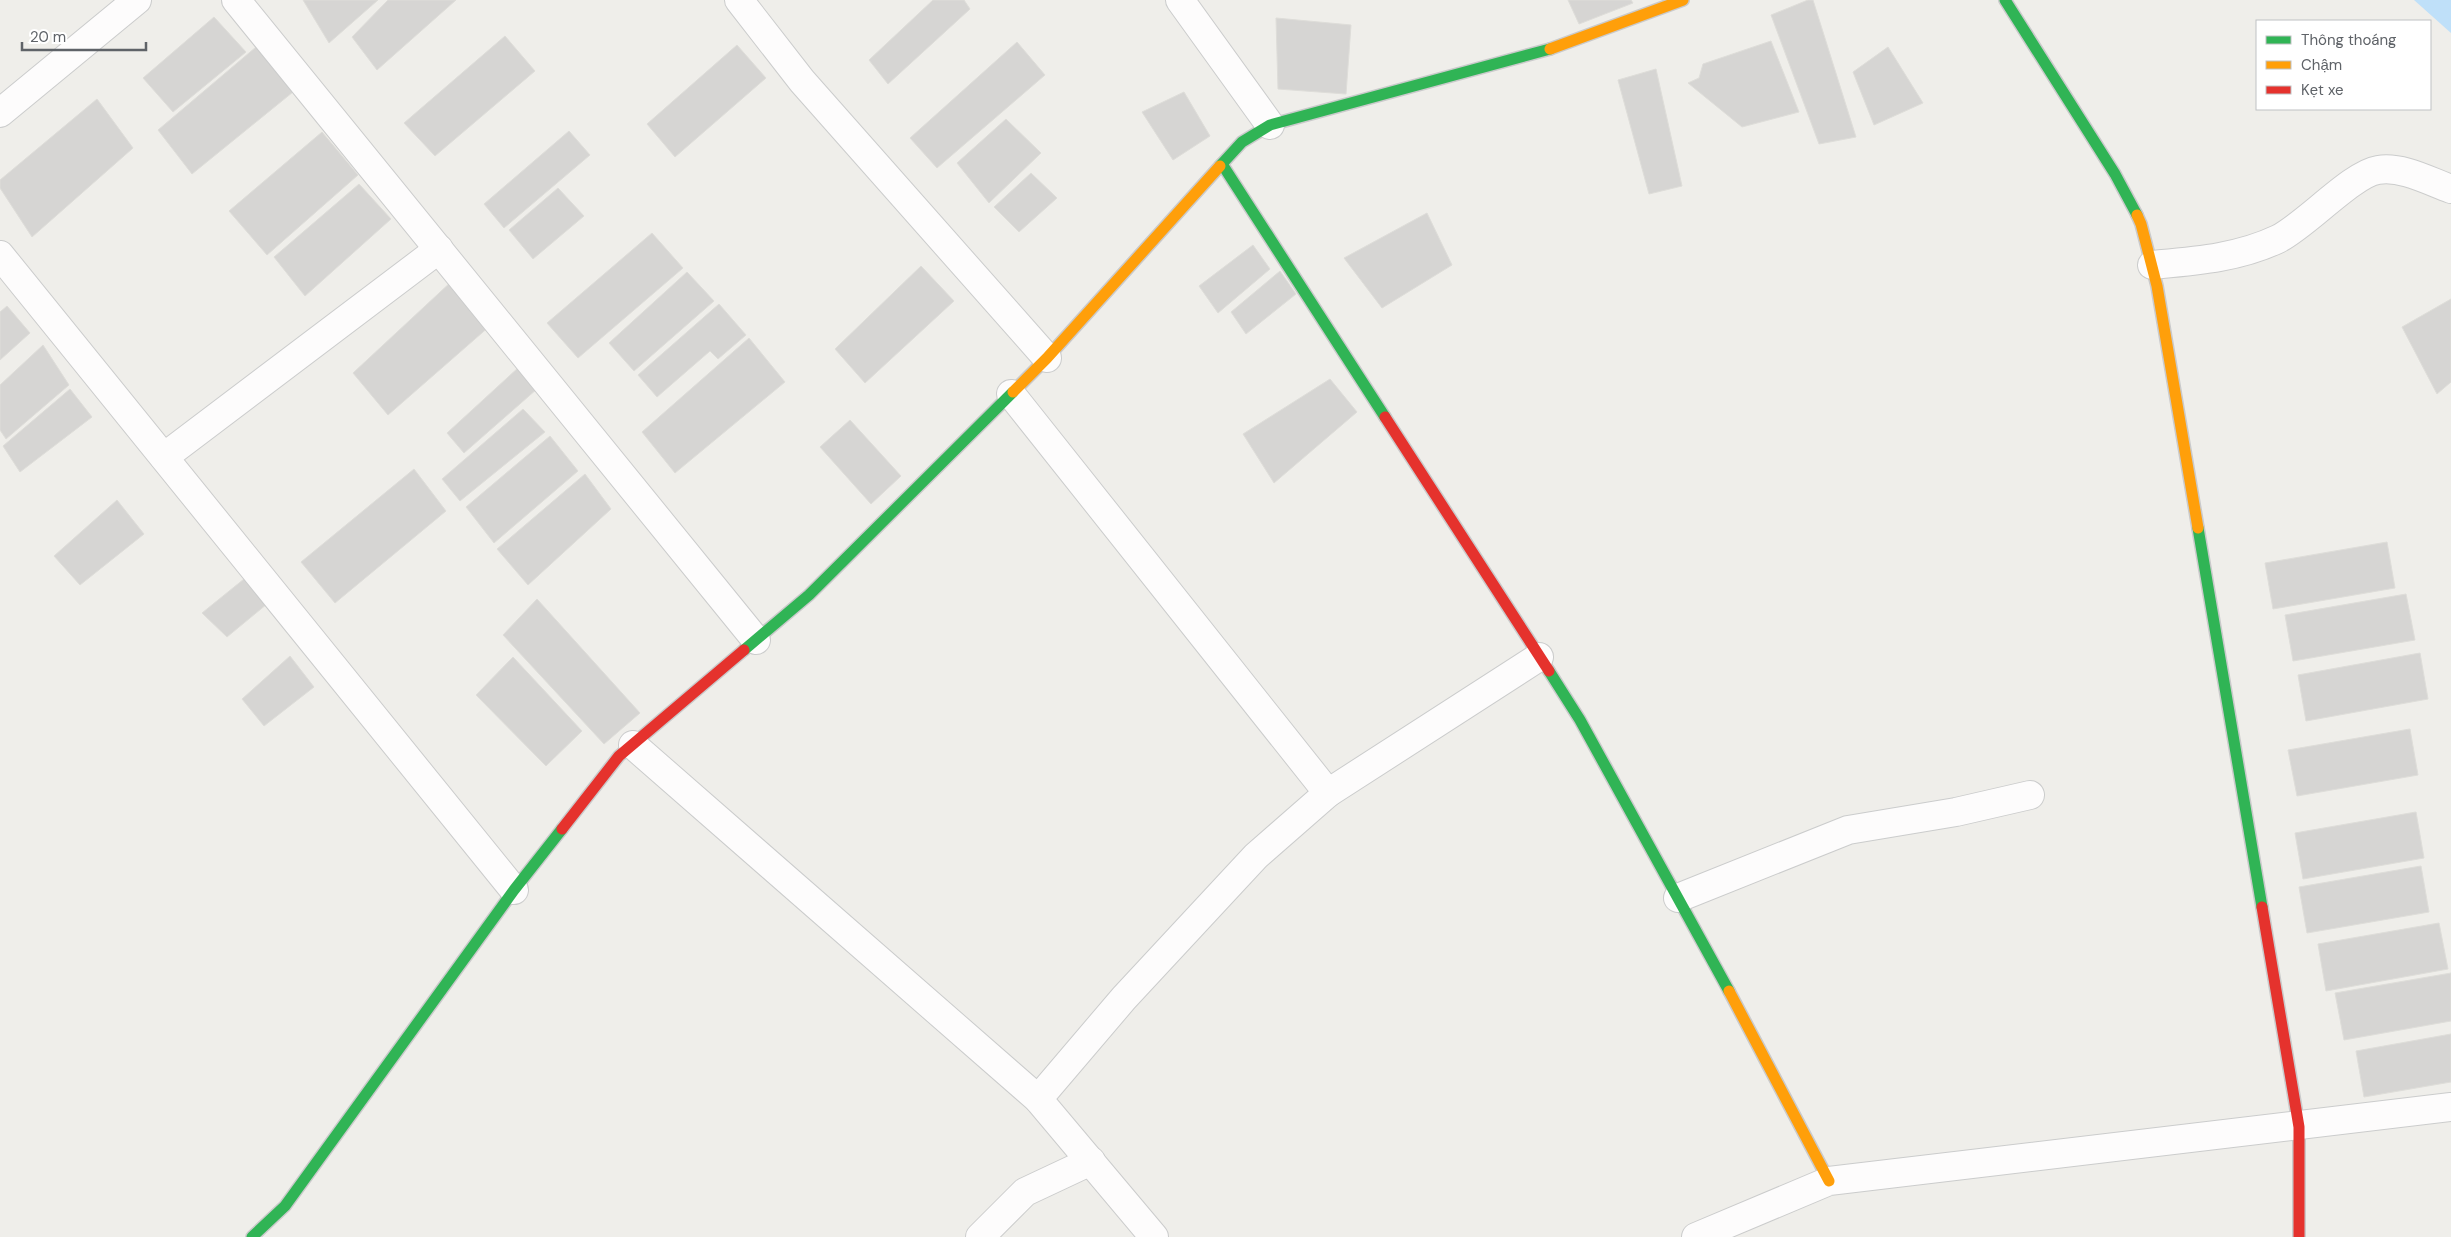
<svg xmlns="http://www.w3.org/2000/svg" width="2451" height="1237" font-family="'DM Sans',sans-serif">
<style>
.water{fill:#bfe0f9}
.building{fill:#d6d5d3;stroke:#deddd9}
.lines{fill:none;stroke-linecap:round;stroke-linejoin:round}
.street-casing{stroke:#cbcccc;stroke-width:30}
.fast-casing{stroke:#cacacb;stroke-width:14}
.slow-casing{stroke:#cacacb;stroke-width:14}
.jam-casing{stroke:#cacacb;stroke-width:14}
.street{stroke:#fdfcfc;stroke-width:28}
.fast{stroke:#30b455;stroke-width:11}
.slow{stroke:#ff9f0a;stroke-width:11}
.jam{stroke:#e5322d;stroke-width:11}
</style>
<rect width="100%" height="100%" fill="#efeeea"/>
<polygon class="water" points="2414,0 2451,0 2451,33"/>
<g class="building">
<polygon points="303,0 378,0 329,43"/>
<polygon points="388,0 456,0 377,70 352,37"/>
<polygon points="933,0 964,0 970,9 888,84 869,60"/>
<polygon points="1568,0 1631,0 1633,3 1579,24"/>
<polygon points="1808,0 1813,0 1856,137 1819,144 1771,15"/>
<polygon points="214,17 246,52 173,112 143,78"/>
<polygon points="1276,18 1351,25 1346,94 1278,89"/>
<polygon points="505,36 535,71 435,156 404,123"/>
<polygon points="1771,41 1799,112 1742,127 1688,83 1699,78 1703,64"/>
<polygon points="1017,42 1045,75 937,168 910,138"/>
<polygon points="737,45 766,78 675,157 647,124"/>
<polygon points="256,47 293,92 192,174 158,130"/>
<polygon points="1888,47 1923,103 1874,125 1853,72"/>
<polygon points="1656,69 1682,186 1649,194 1618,80"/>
<polygon points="1184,92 1210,136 1173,160 1142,112"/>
<polygon points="97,99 133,148 32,237 0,188 0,180"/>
<polygon points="1006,119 1041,153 989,203 957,163"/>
<polygon points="569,131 590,155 504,228 484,204"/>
<polygon points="322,132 358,175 267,255 229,211"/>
<polygon points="1031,173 1057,198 1019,232 994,207"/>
<polygon points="359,184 391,219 305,296 274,257"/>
<polygon points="558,188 584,216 533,259 509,230"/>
<polygon points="1427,213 1452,265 1382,308 1344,258"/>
<polygon points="652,233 683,268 578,358 547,323"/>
<polygon points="1253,245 1270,269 1218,313 1199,286"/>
<polygon points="921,266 954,301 865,383 835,349"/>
<polygon points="1280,271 1296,294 1246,334 1231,312"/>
<polygon points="687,272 714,301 634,371 609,343"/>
<polygon points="452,281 491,325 388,415 353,373"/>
<polygon points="2451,299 2451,382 2437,394 2402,327"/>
<polygon points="719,304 746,335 718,359 710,351 657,397 638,375"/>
<polygon points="7,306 30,333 0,360 0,312"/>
<polygon points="749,338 785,382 675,473 642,432"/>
<polygon points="43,345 69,385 6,439 0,430 0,385"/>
<polygon points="519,367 537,389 464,453 447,433"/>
<polygon points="1330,379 1357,412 1274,483 1243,434"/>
<polygon points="70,389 92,417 20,472 3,446"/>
<polygon points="523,409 545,432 460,501 442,479"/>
<polygon points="850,420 901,476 871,504 820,447"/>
<polygon points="550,436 578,471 494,543 466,507"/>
<polygon points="414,469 446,511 335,603 301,562"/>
<polygon points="585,474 611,509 528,585 497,549"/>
<polygon points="117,500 144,534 80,585 54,556"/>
<polygon points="2387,542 2395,588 2273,609 2265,563"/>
<polygon points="244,579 267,604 227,637 202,613"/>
<polygon points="2406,594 2415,640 2293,661 2285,615"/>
<polygon points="537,599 640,713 604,744 503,635"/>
<polygon points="2420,653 2428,699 2306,721 2298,675"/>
<polygon points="290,656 314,687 264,726 242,699"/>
<polygon points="513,657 582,731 546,766 476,695"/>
<polygon points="2410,729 2418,775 2297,796 2288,750"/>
<polygon points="2416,812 2424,858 2303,879 2295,833"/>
<polygon points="2421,866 2429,912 2307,933 2299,887"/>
<polygon points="2439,923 2448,969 2326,991 2318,944"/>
<polygon points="2451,973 2451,1021 2344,1040 2335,993"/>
<polygon points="2451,1034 2451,1082 2364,1097 2356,1051"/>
</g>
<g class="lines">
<defs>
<g id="street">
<polyline points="236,0 756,640"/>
<polyline points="739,0 802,81 1047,358"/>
<polyline points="1180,0 1270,125"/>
<polyline points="0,113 137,0"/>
<polyline points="0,255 514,890"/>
<path d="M2152,265C2195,261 2238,258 2278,239C2306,225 2352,174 2378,170C2402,166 2429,181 2451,189"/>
<polyline points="1011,394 1328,793"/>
<polyline points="164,457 439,249"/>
<polyline points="633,745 1038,1099 1154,1237"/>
<polyline points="1678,898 1848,830 1956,812 2030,795"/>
<polyline points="1038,1099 1124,998 1256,856 1328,793 1539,657"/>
<polyline points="980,1237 1025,1192 1091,1161"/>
<polyline points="1696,1237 1829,1181 2451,1107"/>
</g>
<g id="fast">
<polyline points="2005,0 2115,174 2137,215"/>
<polyline points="1222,164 1385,417"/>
<polyline points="1220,166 1242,142 1270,125 1550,49"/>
<polyline points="2198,528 2262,907"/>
<polyline points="744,650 809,595 1013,392"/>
<polyline points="1549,671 1580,720 1729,991"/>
<polyline points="252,1237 285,1206 514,890 562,829"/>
</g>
<g id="slow">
<polyline points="1550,49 1683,0"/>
<polyline points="2137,215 2141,224 2157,286 2198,528"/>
<polyline points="1013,392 1047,358 1220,166"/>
<polyline points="1729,991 1829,1181"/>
</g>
<g id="jam">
<polyline points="1385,417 1549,671"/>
<polyline points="562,829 619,756 744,650"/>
<polyline points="2262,907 2299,1127 2299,1237"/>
</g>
</defs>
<use href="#street" class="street-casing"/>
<use href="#fast" class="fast-casing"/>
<use href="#slow" class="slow-casing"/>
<use href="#jam" class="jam-casing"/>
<use href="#street" class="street"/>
<use href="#fast" class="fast"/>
<use href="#slow" class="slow"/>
<use href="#jam" class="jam"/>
</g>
<rect x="2256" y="20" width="175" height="90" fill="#ffffff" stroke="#bfc1c3"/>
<rect x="2266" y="36" width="25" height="8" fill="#30b455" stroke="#bfc1c3"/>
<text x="2301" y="45" font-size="15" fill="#5f6368">Thông thoáng</text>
<rect x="2266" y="61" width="25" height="8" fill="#ff9f0a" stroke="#bfc1c3"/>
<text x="2301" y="70" font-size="15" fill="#5f6368">Chậm</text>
<rect x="2266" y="86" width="25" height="8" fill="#e5322d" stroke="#bfc1c3"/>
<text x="2301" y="95" font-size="15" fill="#5f6368">Kẹt xe</text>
<path d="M22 42v8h124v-8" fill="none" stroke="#5f6368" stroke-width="2.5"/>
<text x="30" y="42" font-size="15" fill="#5f6368" stroke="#ffffff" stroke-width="4" paint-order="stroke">20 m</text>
</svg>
